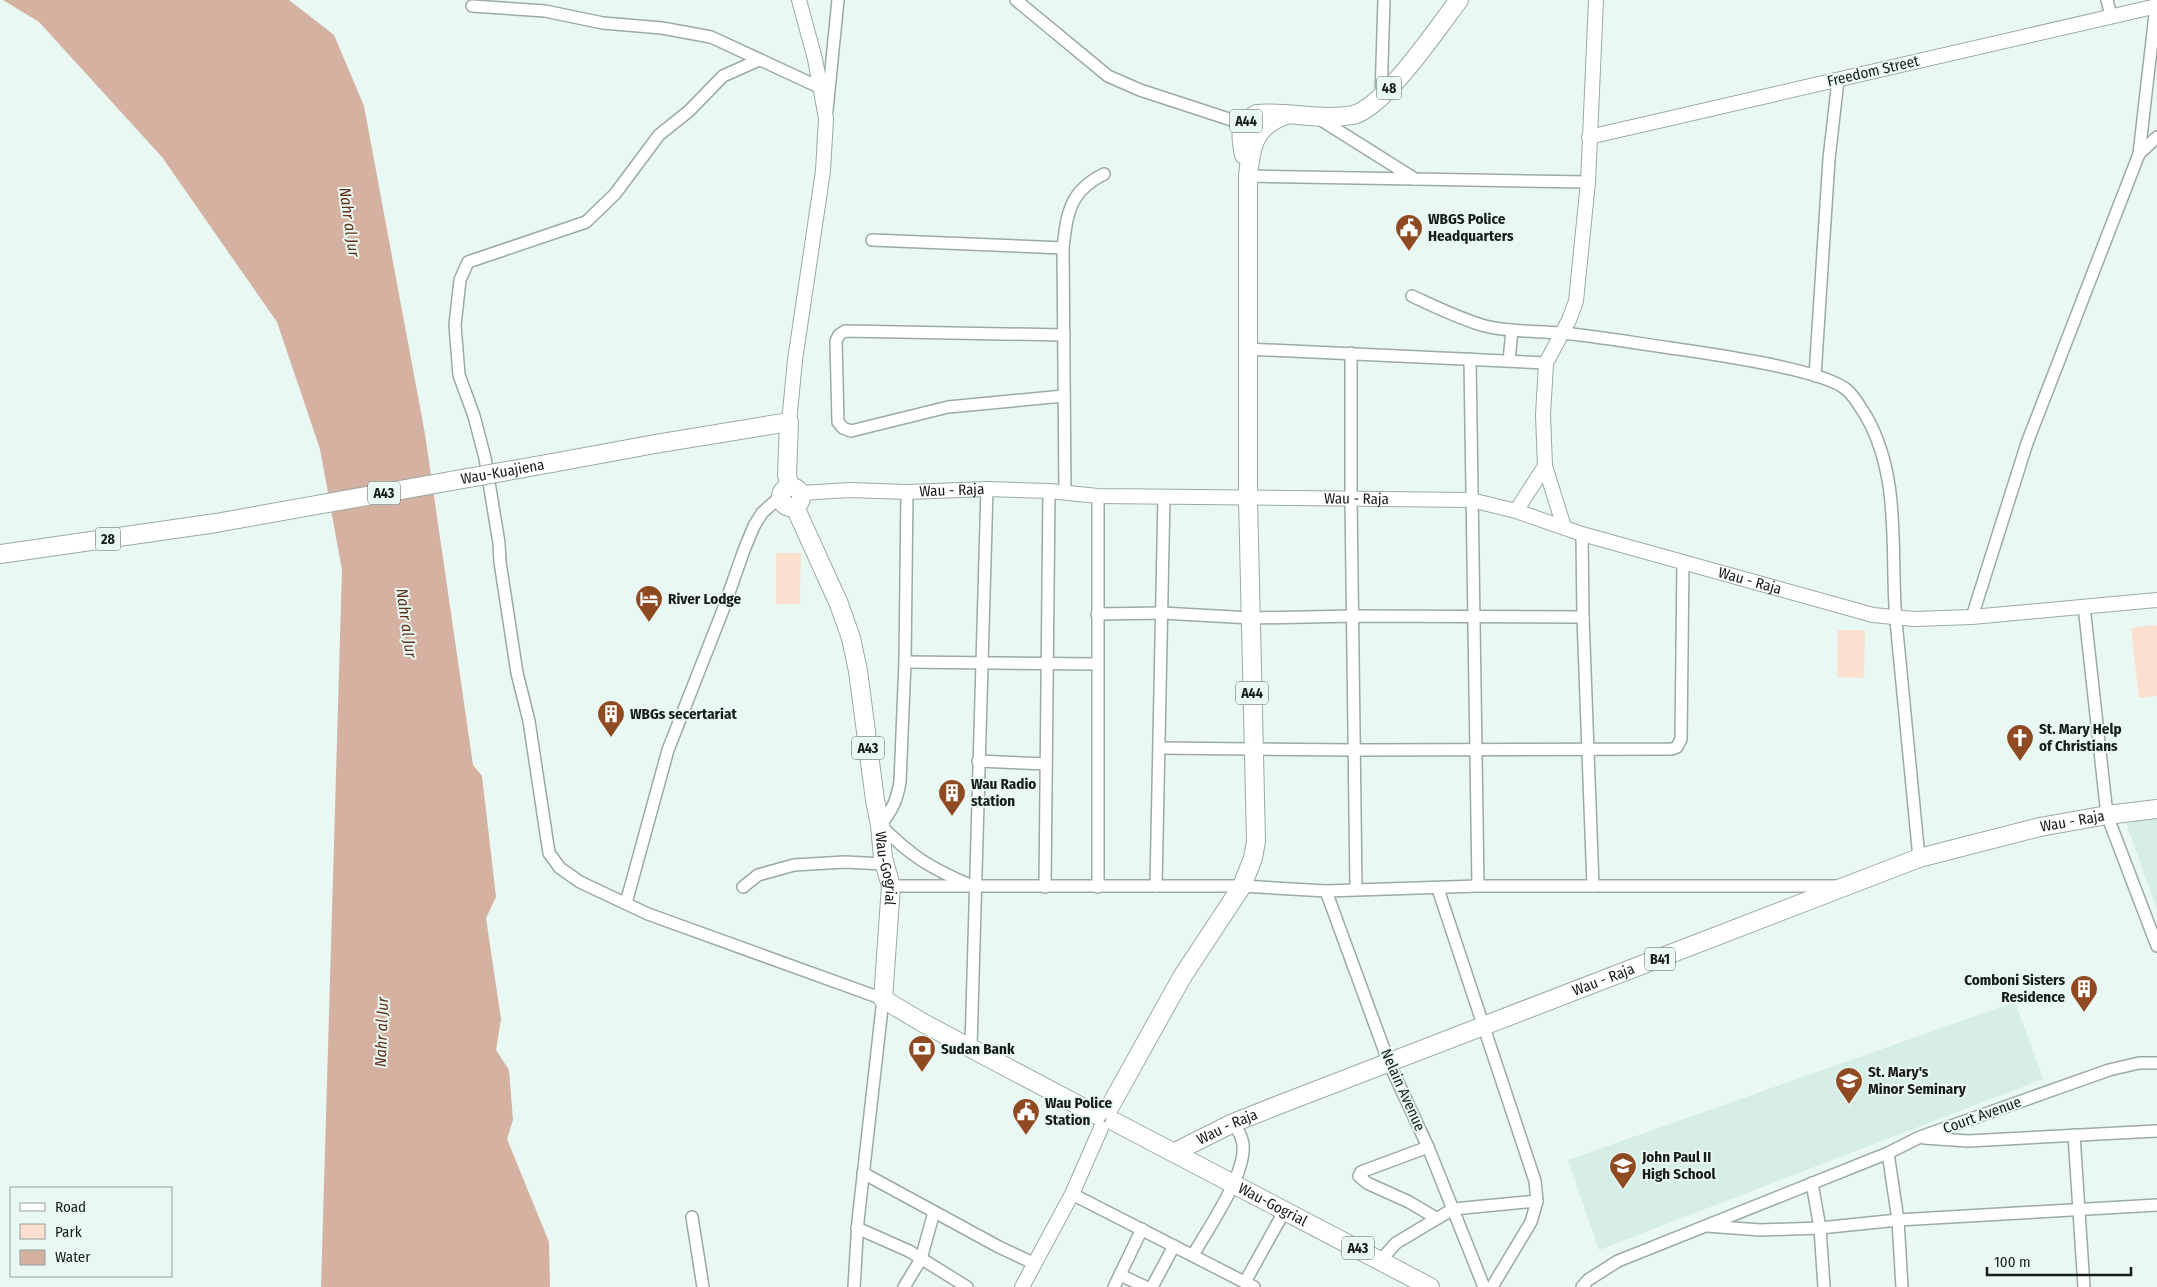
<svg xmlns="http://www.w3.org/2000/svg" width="2157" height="1287" font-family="'Fira Sans Condensed',sans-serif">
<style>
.built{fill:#d6eee6}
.green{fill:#fddfd0}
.water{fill:#d4b1a0}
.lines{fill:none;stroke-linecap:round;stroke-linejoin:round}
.minor-casing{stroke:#9baaa5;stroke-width:14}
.tertiary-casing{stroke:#9baaa5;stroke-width:16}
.primary-casing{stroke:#9baaa5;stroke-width:20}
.minor{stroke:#fff;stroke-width:11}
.tertiary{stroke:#fff;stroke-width:14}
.primary{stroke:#fff;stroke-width:18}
.primary-bridge-casing{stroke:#9baaa5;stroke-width:20;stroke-linecap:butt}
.primary-bridge{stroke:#fff;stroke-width:18}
.labels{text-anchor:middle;stroke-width:4;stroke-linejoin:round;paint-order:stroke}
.shield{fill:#e9f8f3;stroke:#565e5b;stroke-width:1}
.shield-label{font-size:14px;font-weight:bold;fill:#171c1a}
.street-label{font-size:15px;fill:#171c1a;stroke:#e9f8f3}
.poi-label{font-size:15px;font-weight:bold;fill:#171c1a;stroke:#e9f8f3;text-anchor:start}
.water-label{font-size:16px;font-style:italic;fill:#613219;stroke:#e9f8f3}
</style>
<rect width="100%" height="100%" fill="#e9f8f3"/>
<g class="built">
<polygon points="2157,818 2157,909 2126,823"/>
<polygon points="2015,1002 2043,1079 1599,1250 1568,1160"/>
</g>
<g class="green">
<polygon points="776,553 801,553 800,604 776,604"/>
<polygon points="2157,625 2157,696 2139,698 2131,628"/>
<polygon points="1838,630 1865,630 1864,678 1837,677"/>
</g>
<polygon class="water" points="3,0 289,0 334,35 364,106 425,434 473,765 482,776 496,897 486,918 501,1019 496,1050 509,1070 513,1120 507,1139 549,1242 550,1287 321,1287 342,570 320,449 277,322 162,157 39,22"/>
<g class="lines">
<defs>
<g id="minor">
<polyline points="1016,0 1108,76 1140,90 1244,124"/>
<polyline points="2107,0 2111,16"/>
<polyline points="472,6 545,11 603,23 662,28 711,37 821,88"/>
<polyline points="759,60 723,76 689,111 659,135 615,194 586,222 468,262 460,280 455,325 459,375 474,416 485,458 499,543 500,562 517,673 529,721 549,853 560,868 580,882 648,914 883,999 858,1221 854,1287"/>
<polyline points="1381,96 1384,0"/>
<polyline points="827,110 838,0"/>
<polyline points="1318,118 1415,179 1588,182"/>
<polyline points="2139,154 2157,137"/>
<polyline points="1248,176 1415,179"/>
<polyline points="872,240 1063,248"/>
<path d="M1412,296C1436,307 1460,319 1485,326C1509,332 1535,331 1560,333C1597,336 1634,343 1671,348C1705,353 1824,369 1847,390C1855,397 1860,407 1866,416C1902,479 1890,553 1896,621C1903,700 1911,779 1919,858"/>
<polyline points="1064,335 845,331 839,335 836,341 838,422 843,428 851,431 948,407 1064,396"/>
<polyline points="1247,349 1546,363"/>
<polyline points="1351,353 1351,498 1356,889"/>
<polyline points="1470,359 1478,886"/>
<polyline points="1509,361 1512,330"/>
<polyline points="1815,376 1829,159 1838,80"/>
<path d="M907,492L905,662L900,782C897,800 892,811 880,825C911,856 930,868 970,885"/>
<path d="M1065,493L1063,248C1067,212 1070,191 1104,174"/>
<polyline points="1098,496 1098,887"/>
<polyline points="1582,534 1583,617 1593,886"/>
<polyline points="2084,606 2107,815 2157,946"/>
<polyline points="1097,614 1162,613 1251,618 1354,616 1583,617"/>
<polyline points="1972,617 2027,443 2139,154 2156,6"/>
<polyline points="905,662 1097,664"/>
<polyline points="1160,748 1355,750 1672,749 1677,747 1681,739 1683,562"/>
<polyline points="978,761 1046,764"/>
<polyline points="891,886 1242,886 1326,891 1478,886 1837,886"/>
<polyline points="1156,886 1164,496"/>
<polyline points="743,887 758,875 794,865 845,862 885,864"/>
<polyline points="1045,887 1049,491"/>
<polyline points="1438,889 1535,1181 1537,1201 1531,1222 1492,1287"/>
<polyline points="1326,891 1389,1063 1428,1147 1484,1287"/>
<polyline points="626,903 668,750 723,610 744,550 754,526 762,513 781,496"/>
<polyline points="971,1047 987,489"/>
<polyline points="2074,1135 2084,1287"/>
<polyline points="1924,1138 1968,1141 2157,1131"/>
<polyline points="1428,1147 1361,1172 1359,1176 1367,1183 1409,1202 1436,1218"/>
<polyline points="1888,1153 1898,1220 1902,1287"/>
<polyline points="863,1173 999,1247 1035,1264"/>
<polyline points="1812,1183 1820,1228 1824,1287"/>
<polyline points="1072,1194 1254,1287"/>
<polyline points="692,1217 703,1287"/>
<polyline points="1707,1226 1760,1230 1820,1228 1898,1220 2157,1205"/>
<polyline points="857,1228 909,1251 967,1287"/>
<path d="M1193,1255C1207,1230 1251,1168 1242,1140C1241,1134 1236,1128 1233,1123"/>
<polyline points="1381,1260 1396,1243 1453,1209 1537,1201"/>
<polyline points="1120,1275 1146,1287"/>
<polyline points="1245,1282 1285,1210"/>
<polyline points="904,1287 921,1259 934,1212"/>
<polyline points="1114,1287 1142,1229"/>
<polyline points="1152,1287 1174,1246"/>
<polyline points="1582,1287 1588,1280 1618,1261 1888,1153 1920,1137 2109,1070 2139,1063 2157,1063"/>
</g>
<g id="tertiary">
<polyline points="1589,137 2157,6"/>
<polyline points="789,422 795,360 823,171 826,118 815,59 799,0"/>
<polyline points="1545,466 1564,527"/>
<path id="s1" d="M801,493L850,490L907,492L987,489L1049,491L1098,496L1471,500L1516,511L1582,534L1873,615L1914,619L1972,617L2157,600"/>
<polyline points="1516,511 1545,466 1543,415 1546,363 1569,320 1576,301 1588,182 1596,0"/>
<polyline points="1022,1287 1072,1194 1101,1128"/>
</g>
<g id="primary">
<path d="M1250,153L1244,155C1240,135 1238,124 1257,114C1289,111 1322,121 1353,115C1384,108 1439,26 1459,0"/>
<polyline points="552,463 655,444 789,422 787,475 790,487"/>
<circle cx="791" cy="497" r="10"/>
<path id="s2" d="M795,507L839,604L851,638L858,671L875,800L880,825L883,858L891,886L883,999L925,1024L1097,1115"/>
<polyline points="0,554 216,523"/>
<path d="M1108,1110L1182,977L1242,886L1253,858L1256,841L1248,498V176C1251,146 1254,126 1286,115"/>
<path id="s3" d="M1115,1122L1430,1287"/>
<path id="s4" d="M1175,1152L1233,1123L1281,1104L1919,858L2040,827L2107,815L2157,809"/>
</g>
</defs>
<use href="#minor" class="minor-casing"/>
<use href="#tertiary" class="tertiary-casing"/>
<use href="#primary" class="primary-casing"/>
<use href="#minor" class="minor"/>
<use href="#tertiary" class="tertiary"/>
<use href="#primary" class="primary"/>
<defs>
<g id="primary-bridge">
<path id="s5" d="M216,523L552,463"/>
</g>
</defs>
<use href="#primary-bridge" class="primary-bridge-casing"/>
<use href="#primary-bridge" class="primary-bridge"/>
</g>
<defs>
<symbol id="civic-pin" viewBox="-11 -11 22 30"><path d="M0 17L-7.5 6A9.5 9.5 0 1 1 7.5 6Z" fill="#904a22" stroke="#e9f8f3"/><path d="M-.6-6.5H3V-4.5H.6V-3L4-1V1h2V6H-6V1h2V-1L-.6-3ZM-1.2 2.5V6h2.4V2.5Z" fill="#fff"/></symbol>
<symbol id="hotel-pin" viewBox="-11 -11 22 30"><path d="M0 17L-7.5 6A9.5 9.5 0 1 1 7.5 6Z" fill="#904a22" stroke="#e9f8f3"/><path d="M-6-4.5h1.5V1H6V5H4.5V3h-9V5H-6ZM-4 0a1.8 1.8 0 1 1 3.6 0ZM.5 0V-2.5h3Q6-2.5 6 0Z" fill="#fff"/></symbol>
<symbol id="building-pin" viewBox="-11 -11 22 30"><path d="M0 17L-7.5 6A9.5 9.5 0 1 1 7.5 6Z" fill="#904a22" stroke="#e9f8f3"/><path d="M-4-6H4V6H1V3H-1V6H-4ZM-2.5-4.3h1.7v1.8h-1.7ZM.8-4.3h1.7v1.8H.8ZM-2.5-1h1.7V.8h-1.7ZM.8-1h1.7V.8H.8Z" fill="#fff"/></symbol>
<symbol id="church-pin" viewBox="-11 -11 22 30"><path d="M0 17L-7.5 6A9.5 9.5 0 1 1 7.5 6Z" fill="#904a22" stroke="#e9f8f3"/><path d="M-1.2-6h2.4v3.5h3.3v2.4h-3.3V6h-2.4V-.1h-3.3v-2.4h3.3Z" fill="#fff"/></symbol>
<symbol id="bank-pin" viewBox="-11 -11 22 30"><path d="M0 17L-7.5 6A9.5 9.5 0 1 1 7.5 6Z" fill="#904a22" stroke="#e9f8f3"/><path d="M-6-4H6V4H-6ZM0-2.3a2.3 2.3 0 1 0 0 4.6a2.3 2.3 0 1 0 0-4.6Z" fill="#fff"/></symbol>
<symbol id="university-pin" viewBox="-11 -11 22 30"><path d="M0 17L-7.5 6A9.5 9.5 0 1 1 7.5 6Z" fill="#904a22" stroke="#e9f8f3"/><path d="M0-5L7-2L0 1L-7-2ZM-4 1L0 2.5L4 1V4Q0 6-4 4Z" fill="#fff"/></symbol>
<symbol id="school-pin" viewBox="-11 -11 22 30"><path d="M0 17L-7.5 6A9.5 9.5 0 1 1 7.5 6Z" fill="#904a22" stroke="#e9f8f3"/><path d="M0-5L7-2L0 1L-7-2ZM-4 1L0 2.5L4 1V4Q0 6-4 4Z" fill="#fff"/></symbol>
</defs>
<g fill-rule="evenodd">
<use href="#civic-pin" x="1393" y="212" width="32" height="43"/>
<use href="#hotel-pin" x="633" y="583" width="32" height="43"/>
<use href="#building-pin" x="595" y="698" width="32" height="43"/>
<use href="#church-pin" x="2004" y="722" width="32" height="43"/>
<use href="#building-pin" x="936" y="777" width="32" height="43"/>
<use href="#building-pin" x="2068" y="973" width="32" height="43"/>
<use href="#bank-pin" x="906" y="1033" width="32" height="43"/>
<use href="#university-pin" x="1833" y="1065" width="32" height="43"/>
<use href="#civic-pin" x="1010" y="1096" width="32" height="43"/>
<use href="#school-pin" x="1607" y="1150" width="32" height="43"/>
</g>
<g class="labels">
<g class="shield">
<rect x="1376.5" y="76.5" width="25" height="23" rx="4"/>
<rect x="1230" y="109.5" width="32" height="23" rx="4"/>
<rect x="368" y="481.5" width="32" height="23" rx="4"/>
<rect x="95.5" y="527.5" width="25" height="23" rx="4"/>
<rect x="1236" y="681.5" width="32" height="23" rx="4"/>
<rect x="852" y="736.5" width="32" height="23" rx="4"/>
<rect x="1645" y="947.5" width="30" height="23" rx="4"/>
<rect x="1342" y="1236.5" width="32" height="23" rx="4"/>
</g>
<g class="shield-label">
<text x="1389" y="93">48</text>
<text x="1246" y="126">A44</text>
<text x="384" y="498">A43</text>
<text x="108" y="544">28</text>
<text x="1252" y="698">A44</text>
<text x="868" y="753">A43</text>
<text x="1660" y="964">B41</text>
<text x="1358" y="1253">A43</text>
</g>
<g class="street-label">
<text transform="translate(1873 71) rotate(-13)" y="5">Freedom Street</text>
<text dy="5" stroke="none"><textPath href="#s5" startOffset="291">Wau-Kuajiena</textPath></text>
<text dy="5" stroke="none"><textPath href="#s1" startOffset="151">Wau - Raja</textPath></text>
<text dy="5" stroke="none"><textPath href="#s1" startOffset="556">Wau - Raja</textPath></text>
<text dy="5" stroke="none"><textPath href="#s1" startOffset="961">Wau - Raja</textPath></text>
<text dy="5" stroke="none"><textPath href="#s4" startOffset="958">Wau - Raja</textPath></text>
<text dy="5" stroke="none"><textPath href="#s2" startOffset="376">Wau-Gogrial</textPath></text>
<text dy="5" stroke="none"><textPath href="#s4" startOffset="462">Wau - Raja</textPath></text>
<text transform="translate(1403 1090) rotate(66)" y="5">Nelain Avenue</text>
<text transform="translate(1982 1115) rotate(-20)" y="5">Court Avenue</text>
<text dy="5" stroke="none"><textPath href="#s4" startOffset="58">Wau - Raja</textPath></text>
<text dy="5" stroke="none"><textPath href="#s3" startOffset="178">Wau-Gogrial</textPath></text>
</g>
<g class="poi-label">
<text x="1428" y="224">WBGS Police<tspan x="1428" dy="17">Headquarters</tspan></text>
<text x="668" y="604">River Lodge</text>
<text x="630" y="719">WBGs secertariat</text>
<text x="2039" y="734">St. Mary Help<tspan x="2039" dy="17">of Christians</tspan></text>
<text x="971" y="789">Wau Radio<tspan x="971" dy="17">station</tspan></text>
<text x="2065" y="985" text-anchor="end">Comboni Sisters<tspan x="2065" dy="17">Residence</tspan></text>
<text x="941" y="1054">Sudan Bank</text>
<text x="1868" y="1077">St. Mary's<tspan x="1868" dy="17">Minor Seminary</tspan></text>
<text x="1045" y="1108">Wau Police<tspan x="1045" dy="17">Station</tspan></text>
<text x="1642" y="1162">John Paul II<tspan x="1642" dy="17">High School</tspan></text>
</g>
<g class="water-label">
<text transform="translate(350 222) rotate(82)" y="6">Nahr al Jur</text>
<text transform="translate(407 623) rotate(82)" y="6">Nahr al Jur</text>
<text transform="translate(381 1032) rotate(-88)" y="6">Nahr al Jur</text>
</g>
</g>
<rect x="10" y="1187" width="162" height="90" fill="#e9f8f3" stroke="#95a09c"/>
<rect x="20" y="1203" width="25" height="8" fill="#ffffff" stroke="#95a09c"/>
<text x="55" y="1212" font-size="15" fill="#171c1a">Road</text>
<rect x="20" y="1224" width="25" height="15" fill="#fddfd0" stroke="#95a09c"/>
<text x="55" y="1237" font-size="15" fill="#171c1a">Park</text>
<rect x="20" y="1250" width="25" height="15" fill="#d4b1a0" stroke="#95a09c"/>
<text x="55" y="1262" font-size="15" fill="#171c1a">Water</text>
<path d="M1987 1267v8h144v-8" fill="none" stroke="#171c1a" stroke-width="2.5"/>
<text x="1994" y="1267" font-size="15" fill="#171c1a" stroke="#e9f8f3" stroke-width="4" paint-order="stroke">100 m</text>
</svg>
